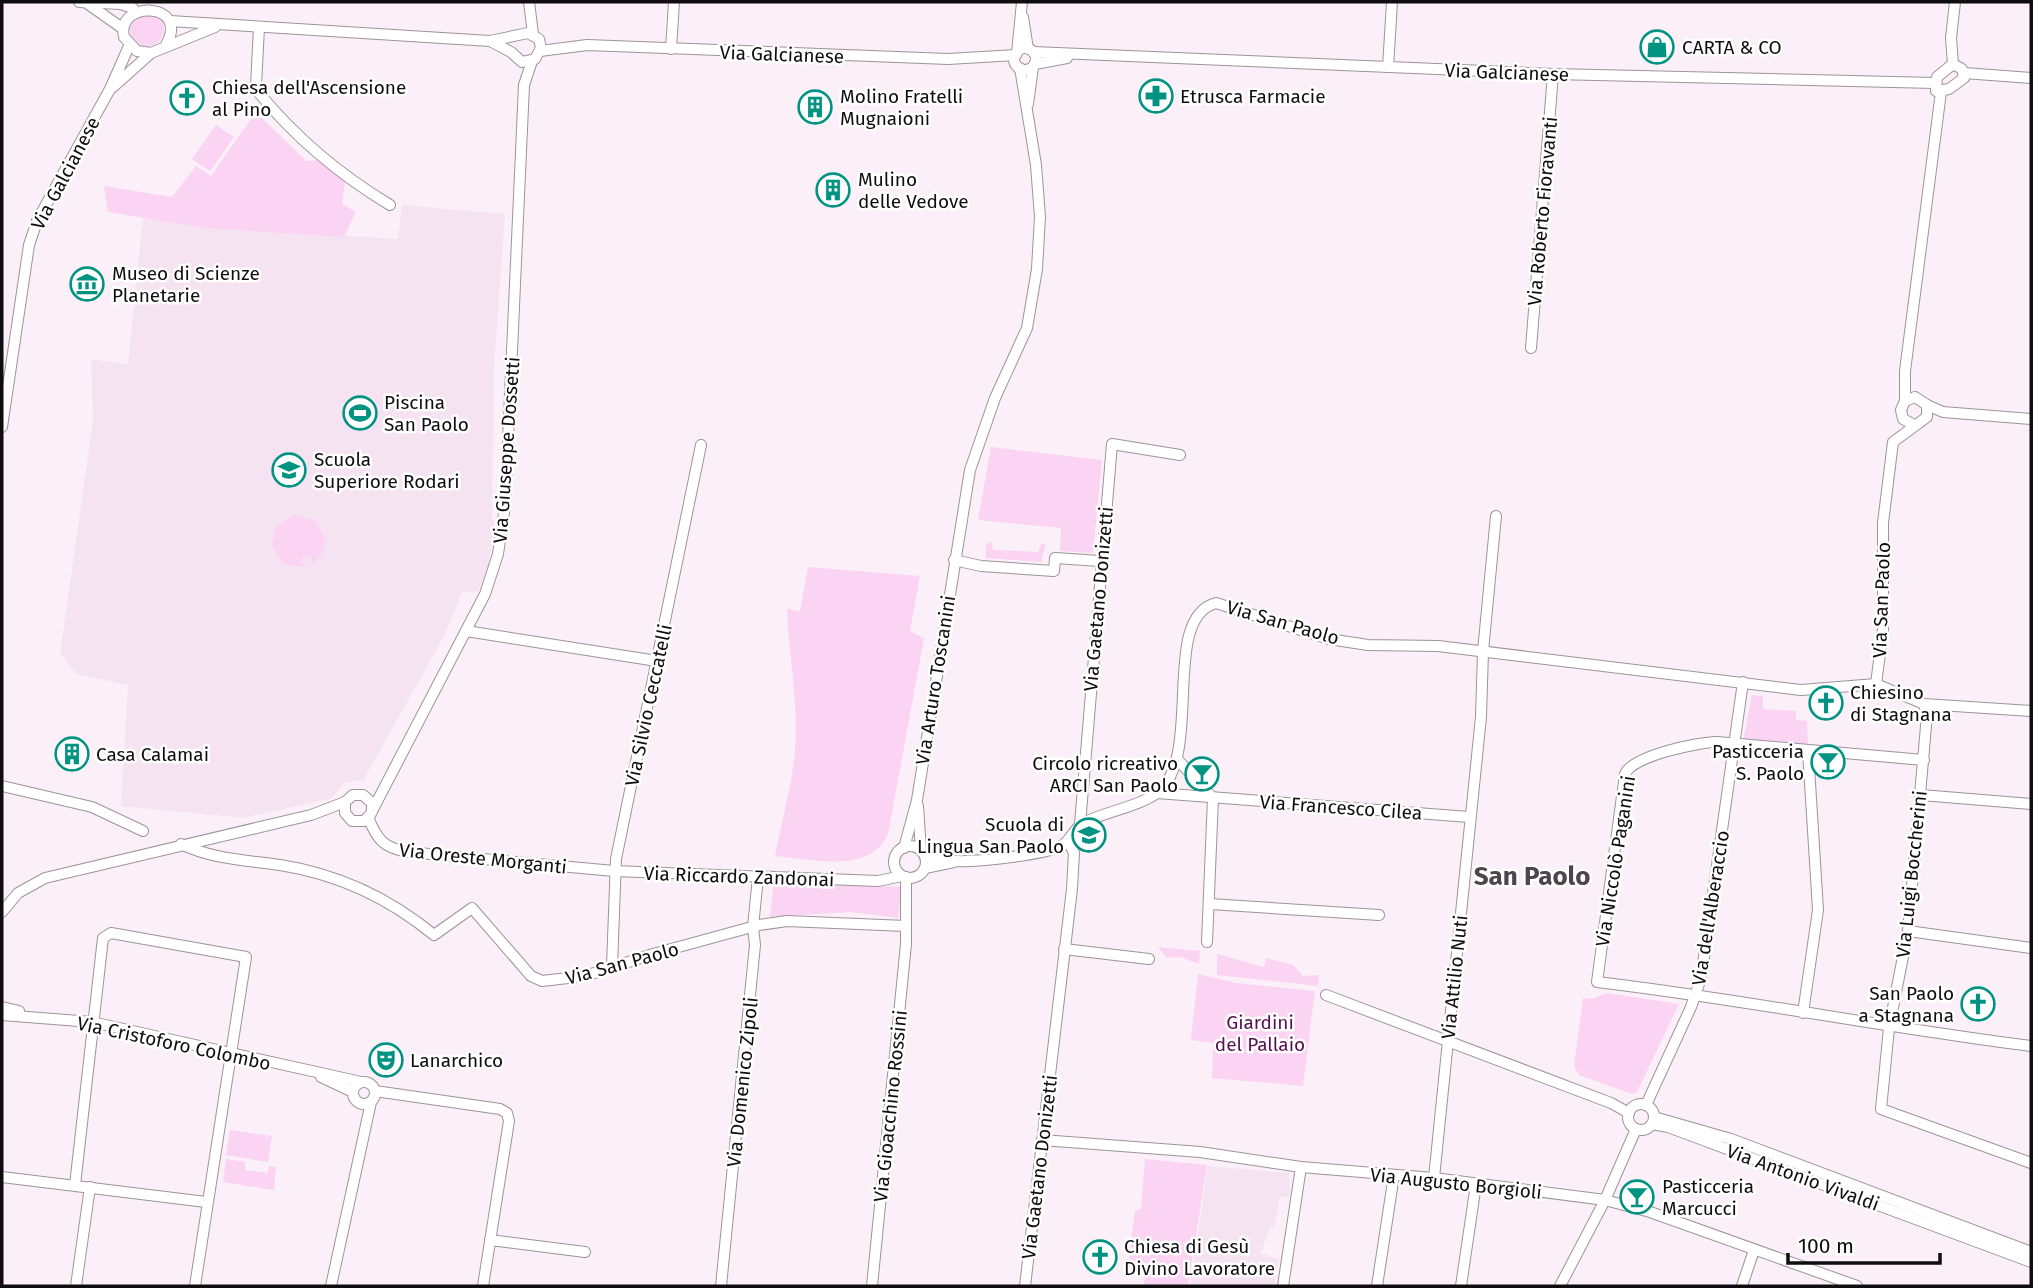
<svg xmlns="http://www.w3.org/2000/svg" width="2033" height="1288" font-family="'Fira Sans',sans-serif">
<style>
.built{fill:#f6e3f2}
.green{fill:#fbd3f3}
.lines{fill:none;stroke-linecap:round;stroke-linejoin:round}
.minor-casing{stroke:#9e939c;stroke-width:12}
.minor{stroke:#fff;stroke-width:10}
.labels{text-anchor:middle;stroke-width:5;stroke-linejoin:round;paint-order:stroke}
.poi-label{font-size:19px;fill:#100d10;stroke:#fff;text-anchor:start}
.street-label{font-size:19px;fill:#100d10;stroke:#fff}
.park-label{font-size:19px;fill:#560f4f;stroke:#fff}
.district-label{font-size:26px;font-weight:bold;fill:#4e444c;stroke:#fff}
</style>
<rect width="100%" height="100%" fill="#fbeff8"/>
<g class="built">
<polygon points="402,205 505,214 494,366 492,518 495,522 488,566 481,584 477,592 462,592 443,638 364,779 344,783 332,798 244,818 121,806 128,685 77,674 60,654 93,421 91,359 128,364 143,218 204,228 398,239"/>
<polygon points="1208,1166 1289,1173 1290,1197 1280,1197 1274,1228 1270,1227 1261,1253 1279,1259 1274,1286 1190,1286"/>
</g>
<g class="green">
<circle cx="147" cy="29" r="17"/>
<polygon points="256,112 306,161 319,160 345,180 342,204 356,212 344,237 204,228 108,212 104,186 172,197 196,166 211,176"/>
<polygon points="216,125 234,137 210,171 192,159"/>
<polygon points="991,447 1102,460 1093,553 1060,551 1061,528 978,520"/>
<polygon points="294,515 315,521 325,538 323,552 313,564 311,556 304,556 301,562 306,567 283,564 272,546 276,526"/>
<polygon points="991,541 993,550 1038,552 1041,544 1046,544 1041,562 986,558 986,545"/>
<path d="M808,567L920,576L910,631L924,638L889,829C877,876 811,859 775,856C781,825 790,792 794,760C800,710 789,659 787,609L800,611Z"/>
<polygon points="1752,695 1763,696 1763,709 1796,711 1796,720 1807,721 1808,746 1743,741"/>
<polygon points="774,883 901,887 898,918 850,912 770,917"/>
<polygon points="1158,947 1200,951 1199,964 1180,957 1167,958"/>
<polygon points="1217,954 1264,967 1266,958 1293,965 1303,976 1319,975 1318,986 1217,975"/>
<polygon points="1198,974 1236,983 1315,991 1303,1086 1212,1078 1213,1043 1191,1040"/>
<polygon points="1607,993 1679,1004 1637,1092 1632,1094 1579,1075 1574,1066 1583,998 1591,999"/>
<polygon points="230,1130 272,1136 268,1162 226,1155"/>
<polygon points="226,1159 245,1162 245,1170 268,1173 269,1166 276,1167 274,1190 223,1182"/>
<polygon points="1145,1159 1207,1165 1188,1286 1144,1286 1145,1272 1128,1269 1135,1210 1141,1210"/>
</g>
<g class="lines">
<defs>
<g id="minor">
<polyline points="79,2 120,4 133,8"/>
<polyline points="529,2 533,34"/>
<polyline points="88,4 122,28"/>
<polyline points="1023,17 1028,49"/>
<polyline points="170,21 490,41 528,33 539,39 541,48 535,59 522,62 511,52 490,41"/>
<path d="M259,27L256,86L259,93C295,137 342,176 390,205"/>
<circle cx="1025" cy="59" r="11"/>
<polyline points="671,49 674,2"/>
<polyline points="540,51 587,45 948,59 1016,55"/>
<polyline points="1033,52 1553,74 1935,83"/>
<path d="M151,53L137,51L124,37C115,0 191,1 166,45"/>
<polyline points="1017,53 1022,2"/>
<polyline points="1035,64 1067,58"/>
<polygon points="1953,64 1962,69 1964,78 1949,89 1936,91 1937,77"/>
<polyline points="1953,64 1951,38 1955,2"/>
<polyline points="1388,67 1392,2"/>
<polyline points="1964,73 2031,78"/>
<polyline points="113,87 151,53 215,27"/>
<polyline points="1028,104 1033,67"/>
<polyline points="1531,348 1553,74"/>
<polyline points="1905,401 1905,371 1941,92"/>
<polyline points="1927,405 1943,412 2031,419"/>
<polyline points="2,427 29,245 37,221 110,89 129,46"/>
<polyline points="954,560 981,566 1054,571 1055,558 1100,561"/>
<polyline points="466,631 657,661"/>
<polyline points="1876,684 1883,630 1883,523 1893,442 1927,417 1927,405 1915,397 1905,401 1901,410 1903,419 1914,425"/>
<polyline points="1924,704 1927,715 1908,931 1889,1028 1881,1109 2031,1163"/>
<polyline points="1177,759 1213,798 1207,942"/>
<path d="M1924,760L1717,742C1698,742 1632,756 1625,774L1597,982C1742,999 1886,1028 2031,1046"/>
<polyline points="2,786 92,807 143,831"/>
<polyline points="1157,793 1469,817"/>
<polyline points="1921,795 2031,804"/>
<polyline points="918,806 921,851"/>
<polyline points="372,812 372,803 363,795 353,795 345,802 345,813 352,821 364,821 370,815 485,594 498,554 505,506 524,85 532,61"/>
<path d="M368,817C377,840 384,848 408,852L614,871L878,881L902,876"/>
<polyline points="1080,824 1112,444 1180,455"/>
<path d="M181,844C212,859 245,860 280,865C338,874 389,898 434,935L472,908L531,976L542,981L585,976L653,954L759,925L787,921L906,926"/>
<circle cx="910" cy="862" r="16"/>
<polyline points="904,848 917,800 970,470 995,398 1027,328 1037,269 1040,217 1036,165 1020,68"/>
<path d="M925,856C935,857 946,861 956,861C976,862 1045,855 1061,846C1071,841 1074,828 1083,823C1104,812 1138,807 1157,793C1205,756 1159,618 1216,603L1329,639L1368,645L1438,646L1801,690L1876,684L1924,704L2031,711"/>
<polyline points="925,868 954,862"/>
<polyline points="1210,904 1379,915"/>
<polyline points="2,912 18,893 45,878 311,815 345,802"/>
<polyline points="1908,931 2031,948"/>
<polyline points="1064,949 1149,959"/>
<polyline points="612,966 616,859 701,445"/>
<polyline points="1326,995 1611,1103 1629,1113"/>
<polyline points="2,1007 19,1011"/>
<polyline points="1803,1013 1818,910 1808,751"/>
<polyline points="2,1015 92,1022 361,1082"/>
<polyline points="321,1077 353,1092"/>
<circle cx="364" cy="1093" r="11"/>
<polyline points="375,1091 500,1109 507,1113 509,1121 483,1286"/>
<circle cx="1641" cy="1117" r="13"/>
<polyline points="1646,1105 1691,1007 1701,978 1743,682"/>
<polyline points="1654,1117 1731,1139 2031,1252"/>
<polyline points="1652,1124 1668,1127 2031,1262"/>
<polyline points="1042,1140 1200,1152 1301,1167 1434,1178 1605,1200 1650,1212 1857,1286"/>
<polyline points="2,1177 206,1202"/>
<polyline points="1434,1178 1481,717 1483,651 1496,516"/>
<polyline points="75,1185 103,938 111,933 246,957 195,1286"/>
<polyline points="490,1240 585,1252"/>
<polyline points="76,1286 90,1187"/>
<polyline points="331,1286 371,1102"/>
<polyline points="721,1286 755,945 753,927 758,877"/>
<polyline points="872,1286 906,944 906,877"/>
<polyline points="1025,1286 1072,889 1074,853 1068,841"/>
<polyline points="1283,1286 1301,1167"/>
<polyline points="1377,1286 1394,1175"/>
<polyline points="1461,1286 1476,1184"/>
<polyline points="1560,1286 1605,1200 1636,1129"/>
<polyline points="1742,1286 1754,1250"/>
</g>
</defs>
<use href="#minor" class="minor-casing"/>
<use href="#minor" class="minor"/>
</g>
<defs>
<symbol id="shop-ring" viewBox="-11 -11 22 22"><circle r="9.5" fill="#fff" stroke="#009382" stroke-width="1.5"/><path d="M-5-2.5h2.3a2.7 3.5 0 0 1 5.4 0H5L5.5 6h-11ZM-1.5-2.5h3a1.5 2.3 0 0 0-3 0Z" fill="#009382"/></symbol>
<symbol id="pharmacy-ring" viewBox="-11 -11 22 22"><circle r="9.5" fill="#fff" stroke="#009382" stroke-width="1.5"/><path d="M-2-6h4v4h4v4h-4v4h-4v-4h-4v-4h4Z" fill="#009382"/></symbol>
<symbol id="church-ring" viewBox="-11 -11 22 22"><circle r="9.5" fill="#fff" stroke="#009382" stroke-width="1.5"/><path d="M-1.2-6h2.4v3.5h3.3v2.4h-3.3V6h-2.4V-.1h-3.3v-2.4h3.3Z" fill="#009382"/></symbol>
<symbol id="building-ring" viewBox="-11 -11 22 22"><circle r="9.5" fill="#fff" stroke="#009382" stroke-width="1.5"/><path d="M-4-6H4V6H1V3H-1V6H-4ZM-2.5-4.3h1.7v1.8h-1.7ZM.8-4.3h1.7v1.8H.8ZM-2.5-1h1.7V.8h-1.7ZM.8-1h1.7V.8H.8Z" fill="#009382"/></symbol>
<symbol id="museum-ring" viewBox="-11 -11 22 22"><circle r="9.5" fill="#fff" stroke="#009382" stroke-width="1.5"/><path d="M0-6L6-3V-2H-6V-3ZM-5-1h2V3h-2ZM-1-1h2V3h-2ZM3-1h2V3H3ZM-6 4H6V6H-6Z" fill="#009382"/></symbol>
<symbol id="stadium-ring" viewBox="-11 -11 22 22"><circle r="9.5" fill="#fff" stroke="#009382" stroke-width="1.5"/><path d="M0-5a6.5 5 0 1 0 0 10a6.5 5 0 1 0 0-10ZM-3.5-1.8h7v3.6h-7Z" fill="#009382"/></symbol>
<symbol id="school-ring" viewBox="-11 -11 22 22"><circle r="9.5" fill="#fff" stroke="#009382" stroke-width="1.5"/><path d="M0-5L7-2L0 1L-7-2ZM-4 1L0 2.5L4 1V4Q0 6-4 4Z" fill="#009382"/></symbol>
<symbol id="bar-ring" viewBox="-11 -11 22 22"><circle r="9.5" fill="#fff" stroke="#009382" stroke-width="1.5"/><path d="M-6-5H6L.8 .8V4.5H3.5V6h-7V4.5H-.8V.8Z" fill="#009382"/></symbol>
<symbol id="theatre-ring" viewBox="-11 -11 22 22"><circle r="9.5" fill="#fff" stroke="#009382" stroke-width="1.5"/><path d="M-5-5.5Q0-4 5-5.5V0Q5 5 0 6Q-5 5-5 0ZM-3.3-2.5H-1v1.5H-3.3ZM1-2.5H3.3v1.5H1ZM-2.8 1Q0 5.5 2.8 1Z" fill="#009382"/></symbol>
</defs>
<g fill-rule="evenodd">
<use href="#shop-ring" x="1638" y="28" width="38" height="38"/>
<use href="#pharmacy-ring" x="1137" y="77" width="38" height="38"/>
<use href="#church-ring" x="168" y="79" width="38" height="38"/>
<use href="#building-ring" x="796" y="88" width="38" height="38"/>
<use href="#building-ring" x="814" y="171" width="38" height="38"/>
<use href="#museum-ring" x="68" y="265" width="38" height="38"/>
<use href="#stadium-ring" x="341" y="394" width="38" height="38"/>
<use href="#school-ring" x="270" y="451" width="38" height="38"/>
<use href="#church-ring" x="1807" y="684" width="38" height="38"/>
<use href="#building-ring" x="53" y="735" width="38" height="38"/>
<use href="#bar-ring" x="1809" y="743" width="38" height="38"/>
<use href="#bar-ring" x="1183" y="755" width="38" height="38"/>
<use href="#school-ring" x="1070" y="816" width="38" height="38"/>
<use href="#church-ring" x="1959" y="985" width="38" height="38"/>
<use href="#theatre-ring" x="367" y="1041" width="38" height="38"/>
<use href="#bar-ring" x="1618" y="1178" width="38" height="38"/>
<use href="#church-ring" x="1081" y="1238" width="38" height="38"/>
</g>
<g class="labels">
<g class="poi-label">
<text x="1682" y="54">CARTA &amp; CO</text>
<text x="212" y="94">Chiesa dell'Ascensione<tspan x="212" dy="22">al Pino</tspan></text>
<text x="840" y="103">Molino Fratelli<tspan x="840" dy="22">Mugnaioni</tspan></text>
<text x="1180" y="103">Etrusca Farmacie</text>
<text x="858" y="186">Mulino<tspan x="858" dy="22">delle Vedove</tspan></text>
<text x="112" y="280">Museo di Scienze<tspan x="112" dy="22">Planetarie</tspan></text>
<text x="384" y="409">Piscina<tspan x="384" dy="22">San Paolo</tspan></text>
<text x="314" y="466">Scuola<tspan x="314" dy="22">Superiore Rodari</tspan></text>
<text x="1850" y="699">Chiesino<tspan x="1850" dy="22">di Stagnana</tspan></text>
<text x="1804" y="758" text-anchor="end">Pasticceria<tspan x="1804" dy="22">S. Paolo</tspan></text>
<text x="96" y="761">Casa Calamai</text>
<text x="1178" y="770" text-anchor="end">Circolo ricreativo<tspan x="1178" dy="22">ARCI San Paolo</tspan></text>
<text x="1064" y="831" text-anchor="end">Scuola di<tspan x="1064" dy="22">Lingua San Paolo</tspan></text>
<text x="1954" y="1000" text-anchor="end">San Paolo<tspan x="1954" dy="22">a Stagnana</tspan></text>
<text x="410" y="1067">Lanarchico</text>
<text x="1662" y="1193">Pasticceria<tspan x="1662" dy="22">Marcucci</tspan></text>
<text x="1124" y="1253">Chiesa di Gesù<tspan x="1124" dy="22">Divino Lavoratore</tspan></text>
</g>
<g class="street-label">
<text transform="translate(782 54) rotate(2)" y="7">Via Galcianese</text>
<text transform="translate(1507 72) rotate(2)" y="7">Via Galcianese</text>
<text transform="translate(65 173) rotate(-62)" y="7">Via Galcianese</text>
<text transform="translate(1542 211) rotate(-85)" y="7">Via Roberto Fioravanti</text>
<text transform="translate(506 450) rotate(-86)" y="7">Via Giuseppe Dossetti</text>
<text transform="translate(1098 599) rotate(-85)" y="7">Via Gaetano Donizetti</text>
<text transform="translate(1881 600) rotate(-88)" y="7">Via San Paolo</text>
<text transform="translate(1283 622) rotate(16)" y="7">Via San Paolo</text>
<text transform="translate(935 680) rotate(-81)" y="7">Via Arturo Toscanini</text>
<text transform="translate(648 705) rotate(-78)" y="7">Via Silvio Ceccatelli</text>
<text transform="translate(1341 807) rotate(4)" y="7">Via Francesco Cilea</text>
<text transform="translate(483 858) rotate(6)" y="7">Via Oreste Morganti</text>
<text transform="translate(1615 861) rotate(-81)" y="7">Via Niccolò Paganini</text>
<text transform="translate(1911 874) rotate(-84)" y="7">Via Luigi Boccherini</text>
<text transform="translate(739 876) rotate(2)" y="7">Via Riccardo Zandonai</text>
<text transform="translate(1710 908) rotate(-81)" y="7">Via dell'Alberaccio</text>
<text transform="translate(622 963) rotate(-15)" y="7">Via San Paolo</text>
<text transform="translate(1454 977) rotate(-84)" y="7">Via Attilio Nuti</text>
<text transform="translate(174 1043) rotate(12)" y="7">Via Cristoforo Colombo</text>
<text transform="translate(742 1082) rotate(-84)" y="7">Via Domenico Zipoli</text>
<text transform="translate(890 1106) rotate(-84)" y="7">Via Gioacchino Rossini</text>
<text transform="translate(1039 1167) rotate(-83)" y="7">Via Gaetano Donizetti</text>
<text transform="translate(1803 1177) rotate(20)" y="7">Via Antonio Vivaldi</text>
<text transform="translate(1456 1183) rotate(6)" y="7">Via Augusto Borgioli</text>
</g>
<g class="park-label">
<text x="1260" y="1029">Giardini<tspan x="1260" dy="22">del Pallaio</tspan></text>
</g>
<g class="district-label">
<text x="1532" y="885">San Paolo</text>
</g>
</g>
<rect width="2033" height="1288" fill="none" stroke="#100d10" stroke-width="7"/>
<path d="M1788 1253v10h152v-10" fill="none" stroke="#100d10" stroke-width="3.5"/>
<text x="1798" y="1253" font-size="21" fill="#100d10" stroke="#ffffff" stroke-width="5" paint-order="stroke">100 m</text>
</svg>
